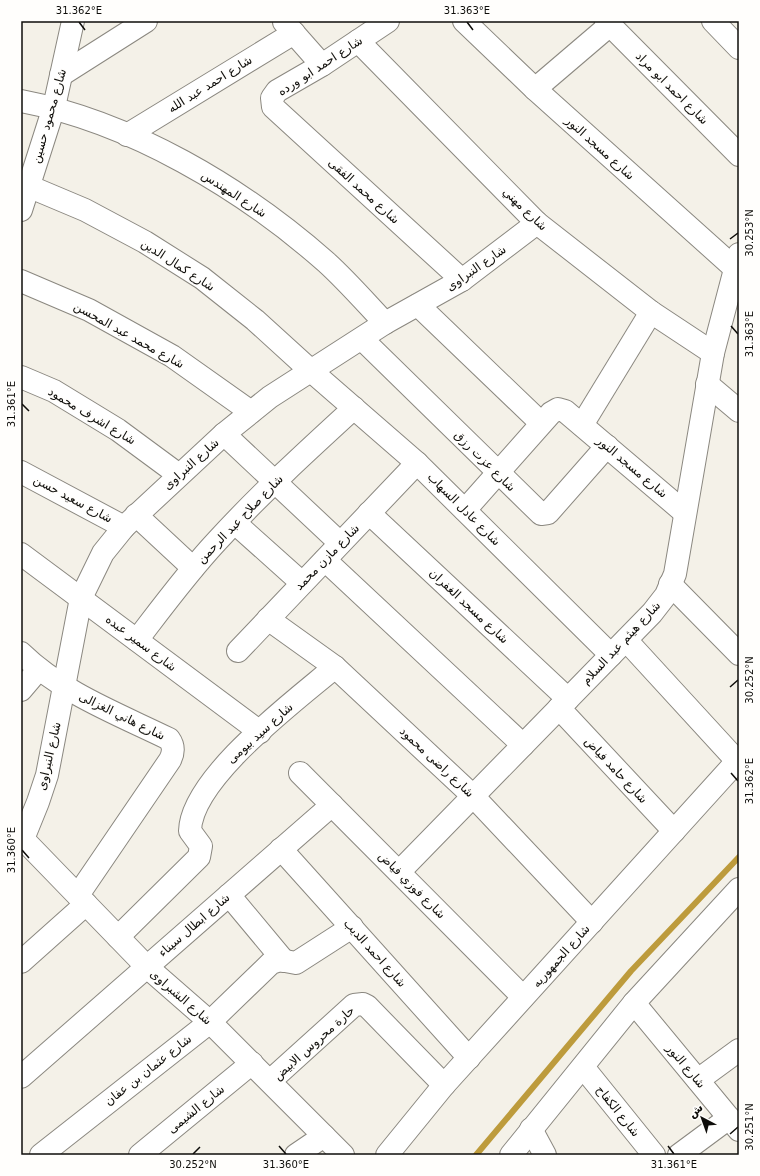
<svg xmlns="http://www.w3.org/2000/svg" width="760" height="1176" font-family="'DejaVu Sans',Vazirmatn,sans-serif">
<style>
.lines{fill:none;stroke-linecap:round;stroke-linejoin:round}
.stream{stroke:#bd9b3c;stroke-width:6}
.minor-casing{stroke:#8b8880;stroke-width:24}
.secondary-casing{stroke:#8b8880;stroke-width:24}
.minor{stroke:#fff;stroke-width:22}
.secondary{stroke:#fff;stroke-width:22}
.ticks{fill:none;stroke:#0e0d0a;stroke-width:1.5}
.labels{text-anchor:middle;stroke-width:3;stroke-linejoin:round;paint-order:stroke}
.street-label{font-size:12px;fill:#0e0d0a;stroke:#fffefc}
.neatline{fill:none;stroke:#0e0d0a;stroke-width:1.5}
.ticks-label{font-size:10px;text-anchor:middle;fill:#0e0d0a}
</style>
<rect width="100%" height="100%" fill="#f4f1e8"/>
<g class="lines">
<polyline class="stream" points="476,1155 631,971 739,857"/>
<defs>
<g id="minor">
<polyline points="388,21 322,65 277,91 272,98 273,107 462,280"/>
<polyline points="464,21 535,89 739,272"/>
<polyline points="606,21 739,155"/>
<polyline points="713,21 739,48"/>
<polyline points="284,22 322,65"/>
<polyline points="358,41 537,223 651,312 713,353"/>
<polyline points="61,75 146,21"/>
<polyline points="535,89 610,25"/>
<path d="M21,101C131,122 242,188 326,262C347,281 366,303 385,323"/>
<polyline points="127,135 294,33"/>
<polyline points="28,186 85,210 145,242 202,278 255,320 310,370 417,463 611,655"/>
<polyline points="21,210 54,107 73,21"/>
<polyline points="21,281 89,310 172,356 251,412"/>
<polyline points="418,305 541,423"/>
<polyline points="362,339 541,514 548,513 607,446"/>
<polyline points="21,377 54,391 118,430 179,475"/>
<polyline points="707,384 739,411"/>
<polyline points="582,425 651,312"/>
<polyline points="224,434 340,543"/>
<polyline points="21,472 124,527"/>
<polyline points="465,510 551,413 558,409 565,411 684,512"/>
<polyline points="369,513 568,699"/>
<polyline points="136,515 193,568"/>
<polyline points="235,523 302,583"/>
<polyline points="21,554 260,732"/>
<polyline points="325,560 523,745"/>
<polyline points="670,584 739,654"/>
<polyline points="268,619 335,667 473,796 592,922"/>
<path d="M137,640C163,606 188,572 217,541C260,494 307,451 354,408"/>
<polyline points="626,640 737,761"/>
<polyline points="238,651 417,463"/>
<path d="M21,653C62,693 118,714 169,739C174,746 174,752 170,760L78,895"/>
<polyline points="21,690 38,670"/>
<polyline points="559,708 674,831"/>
<polyline points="300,773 523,997"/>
<polyline points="21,837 147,967 210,1022 343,1155"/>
<polyline points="23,839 38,802 47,775 81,598 103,553 124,527 224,434 270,397 385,323 462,280 537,223"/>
<polyline points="281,849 469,1058"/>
<polyline points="399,872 652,613 666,595 675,574 713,353 739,254"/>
<polyline points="229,895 284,961"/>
<path d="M118,937L199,857L201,846L190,831C191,778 295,701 335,667"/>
<polyline points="21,962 86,904"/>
<polyline points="634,1003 739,1130"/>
<polyline points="583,1067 654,1155"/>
<polyline points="21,1077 332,805"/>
<polyline points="698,1080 739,1050"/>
<polyline points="270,1081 354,1005 363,1004 367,1006 444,1085"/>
<polyline points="531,1129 545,1155"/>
<polyline points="41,1155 210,1022 271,963 280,960 296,963 352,927"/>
<polyline points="140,1155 252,1063"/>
<polyline points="296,1155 324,1136"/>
<polyline points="511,1155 634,1003 739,889"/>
<polyline points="679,1155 729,1118"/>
</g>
<polyline id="secondary" points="387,1155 444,1085 739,759"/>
</defs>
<use href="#minor" class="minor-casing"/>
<use href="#secondary" class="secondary-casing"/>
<use href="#minor" class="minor"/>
<use href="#secondary" class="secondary"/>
</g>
<path class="ticks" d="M79,22L85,30M467,22L473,30M730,239L738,233M731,326L738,334M22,404L29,411M730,687L738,680M731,773L738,781M22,850L29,858M730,1134L738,1127M279,1146L286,1154M668,1146L674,1154M193,1154L200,1147"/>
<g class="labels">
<g class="street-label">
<text transform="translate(320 66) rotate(-33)" y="4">شارع احمد ابو ورده</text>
<text transform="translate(210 84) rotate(-32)" y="4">شارع احمد عبد الله</text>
<text transform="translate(672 88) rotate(45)" y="4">شارع احمد ابو مراد</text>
<text transform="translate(49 116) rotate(-74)" y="4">شارع محمود حسين</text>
<text transform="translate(600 148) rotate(42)" y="4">شارع مسجد النور</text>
<text transform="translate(364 191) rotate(42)" y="4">شارع محمد الفقى</text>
<text transform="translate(234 194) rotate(33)" y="4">شارع المهندس</text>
<text transform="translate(525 209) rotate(44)" y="4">شارع مهني</text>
<text transform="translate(178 265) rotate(33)" y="4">شارع كمال الدين</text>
<text transform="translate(476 268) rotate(-35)" y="4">شارع النبراوى</text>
<text transform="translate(129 335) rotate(29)" y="4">شارع محمد عبد المحسن</text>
<text transform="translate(92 416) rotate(31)" y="4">شارع اشرف محمود</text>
<text transform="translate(485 461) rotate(45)" y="4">شارع عزت رزق</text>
<text transform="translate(191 464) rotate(-42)" y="4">شارع النبراوى</text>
<text transform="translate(632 467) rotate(40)" y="4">شارع مسجد النور</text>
<text transform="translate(73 499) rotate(28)" y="4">شارع سعيد حسن</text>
<text transform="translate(464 509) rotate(45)" y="4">شارع عادل السهاب</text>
<text transform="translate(240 519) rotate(-46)" y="4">شارع صلاح عبد الرحمن</text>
<text transform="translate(327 557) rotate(-46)" y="4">شارع مازن محمد</text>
<text transform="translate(469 606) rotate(43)" y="4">شارع مسجد الغفران</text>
<text transform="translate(141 643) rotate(37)" y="4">شارع سمير عبده</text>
<text transform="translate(621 643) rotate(-47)" y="4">شارع هيثم عبد السلام</text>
<text transform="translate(122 716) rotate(26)" y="4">شارع هاني الغزالى</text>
<text transform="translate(260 733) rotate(-42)" y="4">شارع سيد بيومى</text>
<text transform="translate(49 756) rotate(-77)" y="4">شارع النبراوى</text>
<text transform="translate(437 762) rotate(43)" y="4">شارع راضى محمود</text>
<text transform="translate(616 770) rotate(47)" y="4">شارع حامد فياض</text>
<text transform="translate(412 885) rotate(45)" y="4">شارع فوزي فياض</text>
<text transform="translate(194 925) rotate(-41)" y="4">شارع ابطال سيناء</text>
<text transform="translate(375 953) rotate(48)" y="4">شارع احمد الديب</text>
<text transform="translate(561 956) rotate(-48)" y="4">شارع الجمهوريه</text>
<text transform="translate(181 997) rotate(41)" y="4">شارع الشبراوى</text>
<text transform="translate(314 1043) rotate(-42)" y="4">حارة محروس الابيض</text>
<text transform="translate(686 1066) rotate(50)" y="4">شارع النور</text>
<text transform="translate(148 1070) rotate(-38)" y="4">شارع عثمان بن عفان</text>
<text transform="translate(196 1109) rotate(-39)" y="4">شارع الشيمى</text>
<text transform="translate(618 1111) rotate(51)" y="4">شارع الكفاح</text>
</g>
</g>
<rect width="760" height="1176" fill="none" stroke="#fffefc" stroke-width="44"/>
<g transform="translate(702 1118) rotate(319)" stroke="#fffefc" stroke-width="3" paint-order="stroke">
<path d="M0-3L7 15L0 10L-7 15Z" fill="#0e0d0a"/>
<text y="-6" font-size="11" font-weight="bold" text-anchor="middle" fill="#0e0d0a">ش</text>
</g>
<rect x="22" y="22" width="716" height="1132" class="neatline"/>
<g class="ticks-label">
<text x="79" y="14">31.362°E</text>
<text x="467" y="14">31.363°E</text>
<text transform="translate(749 233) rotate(-90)" y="4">30.253°N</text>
<text transform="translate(749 334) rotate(-90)" y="4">31.363°E</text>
<text transform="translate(11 404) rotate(-90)" y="4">31.361°E</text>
<text transform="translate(749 680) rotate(-90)" y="4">30.252°N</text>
<text transform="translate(749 781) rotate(-90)" y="4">31.362°E</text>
<text transform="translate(11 850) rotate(-90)" y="4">31.360°E</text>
<text transform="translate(749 1127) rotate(-90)" y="4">30.251°N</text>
<text x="193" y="1168">30.252°N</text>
<text x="286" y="1168">31.360°E</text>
<text x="674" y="1168">31.361°E</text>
</g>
</svg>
